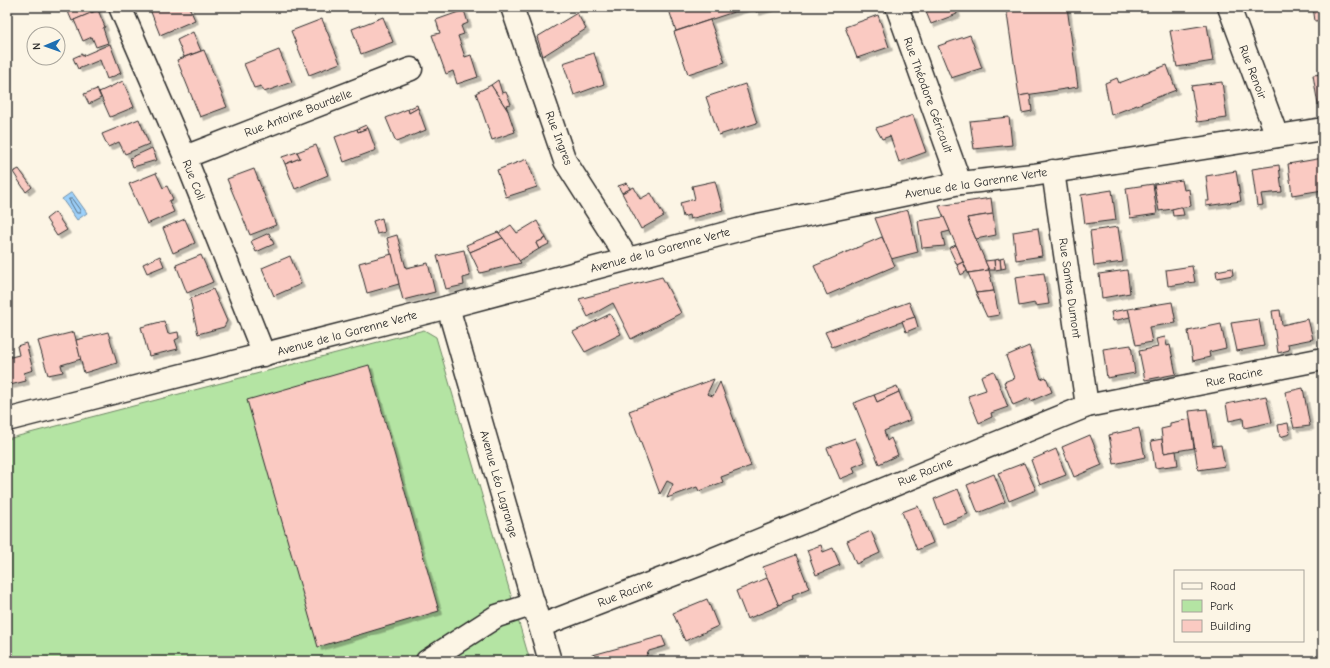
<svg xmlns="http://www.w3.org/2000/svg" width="1330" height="668" font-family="'Comic Neue',sans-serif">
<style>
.green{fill:#b4e4a3;stroke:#708867}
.water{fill:#9cd0fa;stroke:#6f8ea7}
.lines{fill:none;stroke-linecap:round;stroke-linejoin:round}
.shore{stroke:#586d7e;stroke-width:1}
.building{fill:#facac2;stroke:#2b2b2b;filter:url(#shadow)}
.minor-casing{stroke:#2b2b2b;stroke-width:25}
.minor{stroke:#fcf5e5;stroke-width:22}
.labels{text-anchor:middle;stroke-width:3;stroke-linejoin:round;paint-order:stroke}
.street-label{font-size:12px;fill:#2b2b2b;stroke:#fcf5e5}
</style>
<defs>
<filter id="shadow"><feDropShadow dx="3.5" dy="3.5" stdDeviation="0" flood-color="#0004"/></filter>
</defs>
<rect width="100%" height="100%" fill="#fcf5e5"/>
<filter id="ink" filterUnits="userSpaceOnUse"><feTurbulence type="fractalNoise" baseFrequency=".025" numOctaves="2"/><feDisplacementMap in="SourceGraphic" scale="8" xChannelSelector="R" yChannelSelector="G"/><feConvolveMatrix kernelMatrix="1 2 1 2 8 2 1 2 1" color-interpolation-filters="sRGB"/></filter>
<g filter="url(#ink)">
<polygon class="green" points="424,330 436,337 530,661 7,661 7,439"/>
<polygon class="water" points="72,192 87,213 77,220 62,199"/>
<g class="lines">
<polygon class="shore" points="69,199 72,199 80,210 80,213 77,213"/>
</g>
<g class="building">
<polygon points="66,7 97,7 98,10 72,21"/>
<polygon points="149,7 189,7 195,20 160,35"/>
<polygon points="668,7 749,7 676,31"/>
<polygon points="755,7 772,7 756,12"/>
<polygon points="924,7 955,7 957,14 931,24"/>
<polygon points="1006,7 1067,7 1078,87 1019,96"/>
<polygon points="1313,7 1323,7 1323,20 1315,21"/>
<polygon points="98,10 105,27 103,28 108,43 96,47 92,37 83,41 74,20"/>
<polygon points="464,10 468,23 461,26 464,34 458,36 465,57 471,55 478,77 457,84 453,71 446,74 432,35 440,33 436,20"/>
<polygon points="577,13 586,29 543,56 537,37"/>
<polygon points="878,15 889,47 857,58 845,27"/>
<polygon points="383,17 393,42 361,54 352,29"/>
<polygon points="322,19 340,63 309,75 291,31"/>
<polygon points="710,20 725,62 688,74 674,32"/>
<polygon points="1207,25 1213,61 1177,67 1170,31"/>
<polygon points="193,32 201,51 184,57 177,40"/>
<polygon points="970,35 982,68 951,78 938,46"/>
<polygon points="110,44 121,73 107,79 100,60 78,69 73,58 82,54 82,56"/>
<polygon points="204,50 227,107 200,117 177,60"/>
<polygon points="279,50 292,82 264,92 261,86 254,88 244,64"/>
<polygon points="594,53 604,84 574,95 563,63"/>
<polygon points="1167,65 1176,90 1111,115 1105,83 1117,78 1119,83"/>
<polygon points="1323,74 1323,104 1318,105 1313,75"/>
<polygon points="498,80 502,93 506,92 511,104 506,105 508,111 491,85"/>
<polygon points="123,81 134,107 110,117 99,92"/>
<polygon points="1222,82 1227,118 1197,122 1191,86"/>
<polygon points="745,84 757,123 719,135 706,97"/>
<polygon points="491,85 508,111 515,132 492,140 476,93"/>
<polygon points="97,89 101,98 89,104 84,94"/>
<polygon points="1030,94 1032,111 1022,113 1019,96"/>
<polygon points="417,105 418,108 409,113 408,109"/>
<polygon points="418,108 426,130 396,142 386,118 408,109 409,113"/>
<polygon points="913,115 926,152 899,162 890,136 882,139 876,128"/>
<polygon points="1009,117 1012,145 974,149 970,121"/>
<polygon points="139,119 149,144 125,154 119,142 108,147 102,134"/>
<polygon points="366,125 368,128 358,132 357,129"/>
<polygon points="368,128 376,150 344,162 335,137 357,129 358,132"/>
<polygon points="316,145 328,175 295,189 285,164 300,158 297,152"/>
<polygon points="152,148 157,160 133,167 130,158"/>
<polygon points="297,152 300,158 285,164 282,157"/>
<polygon points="1323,158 1323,190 1292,195 1288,164"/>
<polygon points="527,159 537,187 506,197 497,170"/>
<polygon points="1279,165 1282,192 1261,194 1263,205 1257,206 1252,169"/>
<polygon points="19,169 32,187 26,192 13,172"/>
<polygon points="254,169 276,225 250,235 227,179"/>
<polygon points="1236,171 1241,201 1206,206 1206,201 1209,201 1206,176"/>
<polygon points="156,173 163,188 167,186 173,199 169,201 174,212 147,224 129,184"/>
<polygon points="1182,180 1184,190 1189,189 1191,206 1159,211 1154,184"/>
<polygon points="715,181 723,210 690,219 689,215 683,217 680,203 695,199 692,186"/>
<polygon points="627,183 630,189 622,193 618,186"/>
<polygon points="1153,184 1157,214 1130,218 1126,188"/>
<polygon points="634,187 640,199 651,193 664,216 641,229 622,193"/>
<polygon points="1112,190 1116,220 1085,224 1081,195"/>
<polygon points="991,198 993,214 967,218 989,270 968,273 939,206"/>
<polygon points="1180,207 1182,207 1184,215 1173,216 1172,209"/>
<polygon points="908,210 918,252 891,259 875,218"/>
<polygon points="55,212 67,230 57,236 46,219"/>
<polygon points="993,214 996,235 976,239 967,218"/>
<polygon points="944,217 950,231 942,233 945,246 922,248 918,221"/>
<polygon points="382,218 385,232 377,234 373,221"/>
<polygon points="185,219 195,243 173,253 163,228"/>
<polygon points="537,221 546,238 536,243 539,249 519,261 499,233 511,225 517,233"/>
<polygon points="1118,227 1123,262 1094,266 1090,231"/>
<polygon points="1038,228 1042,256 1016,260 1013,232"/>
<polygon points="498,232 503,238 470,252 466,245"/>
<polygon points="269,233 274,244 256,252 251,241"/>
<polygon points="397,235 406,268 428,263 435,292 403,300 387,238"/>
<polygon points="882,237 895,266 827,295 814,266"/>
<polygon points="503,238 521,263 480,273 470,252"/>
<polygon points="546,238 549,244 539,249 536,243"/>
<polygon points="956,245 963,262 957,265 949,248"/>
<polygon points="464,250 470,276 463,278 464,285 446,289 437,256"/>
<polygon points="392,254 399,284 367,293 359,263"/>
<polygon points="201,255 213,282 187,293 176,265"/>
<polygon points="160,256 164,266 147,273 143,264"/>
<polygon points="290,256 301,284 274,296 262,268"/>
<polygon points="1004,258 1006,268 1001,269 1000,259"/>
<polygon points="1000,259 1001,269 995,270 994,260"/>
<polygon points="994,260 995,270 989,270 985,261"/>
<polygon points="963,262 967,271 961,275 957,265"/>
<polygon points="1192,266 1195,282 1168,286 1166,270"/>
<polygon points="1232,268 1233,275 1217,278 1216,271"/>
<polygon points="989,270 994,291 976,293 968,273"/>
<polygon points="1127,270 1130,293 1102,298 1099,274"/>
<polygon points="1044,273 1049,304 1035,306 1035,303 1019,306 1015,277"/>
<polygon points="662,277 681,313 631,339 613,303 588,317 579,299"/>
<polygon points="213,289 227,321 224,327 198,334 190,299"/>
<polygon points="994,291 999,315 987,317 976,293"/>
<polygon points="909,302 915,317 832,347 825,332"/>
<polygon points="1172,302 1176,323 1149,327 1152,342 1136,345 1128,309"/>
<polygon points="1128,309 1130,317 1113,321 1111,312"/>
<polygon points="1280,310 1282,325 1308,319 1313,339 1288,344 1289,350 1278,353 1272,311"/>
<polygon points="610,314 621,334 585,352 573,332"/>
<polygon points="915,317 918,327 906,332 902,321"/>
<polygon points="1259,319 1264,346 1237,351 1231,323"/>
<polygon points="164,321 168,334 178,332 179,338 175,340 178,349 149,356 141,327"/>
<polygon points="1221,324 1226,348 1209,352 1210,357 1193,361 1188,331"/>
<polygon points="74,332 81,359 61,365 63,372 48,375 38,341"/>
<polygon points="108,332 117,363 84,373 76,340"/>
<polygon points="1165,337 1167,346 1170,345 1176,374 1145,380 1139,351 1158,347 1156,339"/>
<polygon points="26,343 33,370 24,373 26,381 10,385 7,374 7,356 7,358 19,355 17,346"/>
<polygon points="1131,345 1135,373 1107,378 1103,349"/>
<polygon points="1029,346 1041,379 1046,377 1052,392 1031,401 1030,398 1013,405 1004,382 1014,378 1006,356"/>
<polygon points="369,365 439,611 318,647 247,400"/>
<polygon points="994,371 1008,407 991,413 992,417 979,423 968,396 986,390 981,376"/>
<polygon points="714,379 707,394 713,396 720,382 751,466 721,477 723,482 699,491 697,487 667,498 673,484 667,481 660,494 629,411"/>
<polygon points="897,386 899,392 877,402 874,395"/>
<polygon points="1303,388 1310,426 1294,428 1285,392"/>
<polygon points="899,392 910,420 884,431 887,441 891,438 898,455 879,464 854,403 874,395 877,402"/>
<polygon points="1266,396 1272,422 1244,428 1243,418 1229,421 1226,404"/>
<polygon points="1207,409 1213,446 1221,445 1225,466 1198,470 1189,411"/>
<polygon points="1190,419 1194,448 1164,453 1161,429 1170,427 1170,423"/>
<polygon points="1288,423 1290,434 1280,437 1278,425"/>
<polygon points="1139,428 1145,457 1114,464 1109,435"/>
<polygon points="1090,435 1102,465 1074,477 1062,447"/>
<polygon points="855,438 865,462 853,467 855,473 840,479 827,448"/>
<polygon points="1162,439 1164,453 1176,451 1178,465 1155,468 1151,441"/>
<polygon points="1056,449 1066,475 1040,485 1031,460"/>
<polygon points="1024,463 1036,490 1009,501 998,473"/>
<polygon points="994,474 1005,502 978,513 967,485"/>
<polygon points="958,489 968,514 943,524 934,499"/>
<polygon points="918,506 933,543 917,550 902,512"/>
<polygon points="871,531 880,553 856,564 847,541"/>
<polygon points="821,545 823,552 833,548 840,565 816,575 807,550"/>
<polygon points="796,555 809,588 792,595 793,599 778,605 763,567"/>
<polygon points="767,578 779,606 747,619 736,591"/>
<polygon points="707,599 718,626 685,641 673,613"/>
<polygon points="662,636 666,646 649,651 643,661 591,661 589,656"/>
</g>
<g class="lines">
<defs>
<g id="minor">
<polyline points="120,7 185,157 264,355"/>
<polyline points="512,7 565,161 627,258"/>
<polyline points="897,7 960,183"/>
<polyline points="1229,7 1277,136"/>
<polyline points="185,157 411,69"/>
<polyline points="1053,171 1087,406"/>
<polyline points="448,307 550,661"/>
<polyline points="7,420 448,307 753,226 960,183 1033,175 1323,129"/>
<polyline points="540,626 706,562 1087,406 1323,359"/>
<polyline points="427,661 497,616 534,604"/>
</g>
</defs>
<use href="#minor" class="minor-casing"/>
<use href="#minor" class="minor"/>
</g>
</g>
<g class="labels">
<g class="street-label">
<text transform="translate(1253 72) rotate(69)" y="4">Rue Renoir</text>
<text transform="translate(928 95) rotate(70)" y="4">Rue Théodore Géricault</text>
<text transform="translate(298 113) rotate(-21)" y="4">Rue Antoine Bourdelle</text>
<text transform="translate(559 138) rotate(69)" y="4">Rue Ingres</text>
<text transform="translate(194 180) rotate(68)" y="4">Rue Coli</text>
<text transform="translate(976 183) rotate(-9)" y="4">Avenue de la Garenne Verte</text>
<text transform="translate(660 250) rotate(-15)" y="4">Avenue de la Garenne Verte</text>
<text transform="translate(1070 288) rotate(82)" y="4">Rue Santos Dumont</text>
<text transform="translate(347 333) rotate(-15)" y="4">Avenue de la Garenne Verte</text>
<text transform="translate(1234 377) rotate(-12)" y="4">Rue Racine</text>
<text transform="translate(925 472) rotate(-22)" y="4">Rue Racine</text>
<text transform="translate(499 484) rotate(74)" y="4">Avenue Léo Lagrange</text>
<text transform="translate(625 593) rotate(-21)" y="4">Rue Racine</text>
</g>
</g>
<rect width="1330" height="668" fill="none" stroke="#fcf5e5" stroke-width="24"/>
<rect x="12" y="12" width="1306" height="644" fill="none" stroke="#2b2b2b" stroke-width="1.5" filter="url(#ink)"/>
<rect x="1174" y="570" width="130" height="72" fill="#fcf5e5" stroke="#a8a49b"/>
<rect x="1182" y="583" width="20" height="6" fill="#fcf5e5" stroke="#a8a49b"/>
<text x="1210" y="590" font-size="12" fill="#2b2b2b">Road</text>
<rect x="1182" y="600" width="20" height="12" fill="#b4e4a3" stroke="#a8a49b"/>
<text x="1210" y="610" font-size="12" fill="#2b2b2b">Park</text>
<rect x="1182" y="620" width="20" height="12" fill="#facac2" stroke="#a8a49b"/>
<text x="1210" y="630" font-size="12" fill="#2b2b2b">Building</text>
<g transform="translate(46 46) rotate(268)"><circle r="19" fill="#fcf5e5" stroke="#a8a49b"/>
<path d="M0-3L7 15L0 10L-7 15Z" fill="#1f6fb2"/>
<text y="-6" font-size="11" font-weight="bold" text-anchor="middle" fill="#2b2b2b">N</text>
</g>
</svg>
